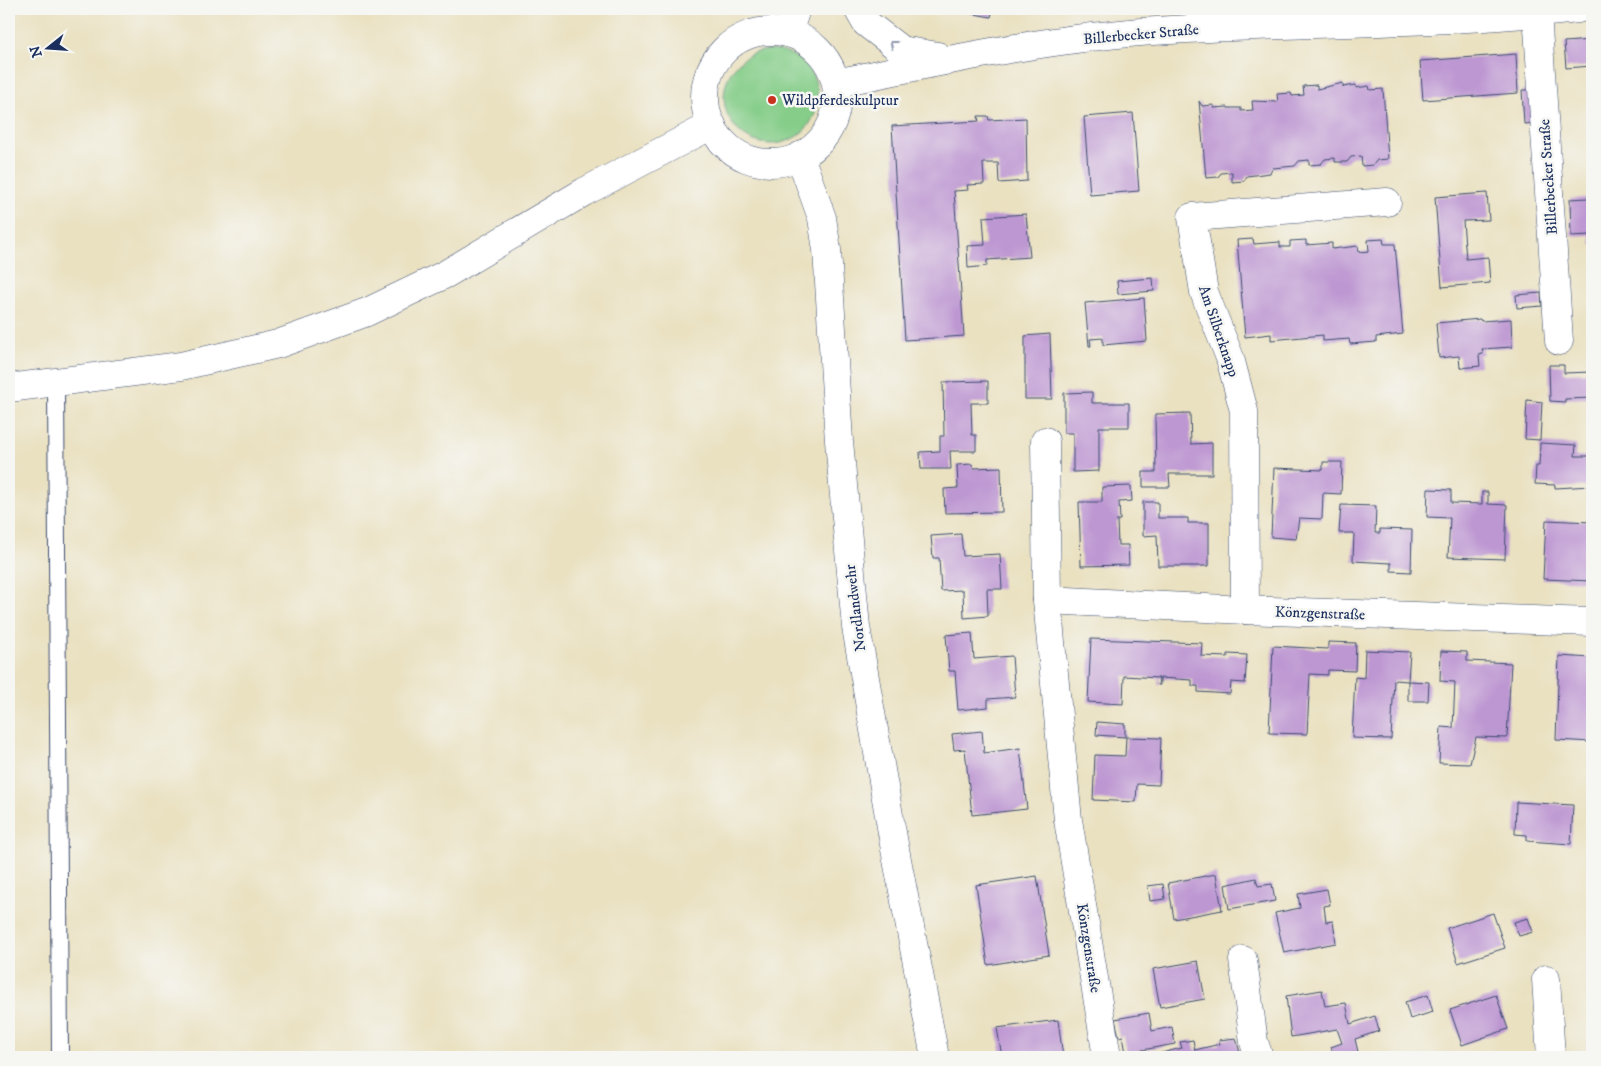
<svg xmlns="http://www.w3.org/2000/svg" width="1601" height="1066" font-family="'IM FELL DW Pica',serif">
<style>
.green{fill:#85cd89;stroke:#507e74}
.building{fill:#bd97d2}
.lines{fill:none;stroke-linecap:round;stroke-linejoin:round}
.service-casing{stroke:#3a4a6d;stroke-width:18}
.minor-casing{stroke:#3a4a6d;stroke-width:29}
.tertiary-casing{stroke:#3a4a6d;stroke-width:29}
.secondary-casing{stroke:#3a4a6d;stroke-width:29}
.service{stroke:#fff;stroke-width:16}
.minor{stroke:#fff;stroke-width:28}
.tertiary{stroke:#fff;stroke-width:28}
.secondary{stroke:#fff;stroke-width:28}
.oneway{stroke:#8d97ae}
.poi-dot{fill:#c8321e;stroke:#f6f6f2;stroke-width:2}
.labels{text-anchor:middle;stroke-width:5;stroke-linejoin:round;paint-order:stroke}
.street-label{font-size:15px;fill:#1b2f5e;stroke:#f6f6f2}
.poi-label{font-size:15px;fill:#1b2f5e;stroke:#f6f6f2;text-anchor:start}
</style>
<rect width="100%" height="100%" fill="#f6f6f2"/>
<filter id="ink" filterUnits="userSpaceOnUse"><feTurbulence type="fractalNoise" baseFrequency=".02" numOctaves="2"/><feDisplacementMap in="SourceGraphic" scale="10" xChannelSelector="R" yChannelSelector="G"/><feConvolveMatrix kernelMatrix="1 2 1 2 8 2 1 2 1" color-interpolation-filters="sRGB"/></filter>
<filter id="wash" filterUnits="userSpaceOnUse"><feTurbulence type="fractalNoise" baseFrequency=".0096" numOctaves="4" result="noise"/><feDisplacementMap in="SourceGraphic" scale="20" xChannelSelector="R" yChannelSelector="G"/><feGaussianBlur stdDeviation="1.12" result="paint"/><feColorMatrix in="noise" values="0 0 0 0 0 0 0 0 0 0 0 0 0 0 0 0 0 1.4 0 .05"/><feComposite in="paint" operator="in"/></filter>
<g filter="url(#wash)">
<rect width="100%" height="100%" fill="#eae1c1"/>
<circle class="green" cx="771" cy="97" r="47"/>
<g id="blocks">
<g class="building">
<polygon points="963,9 993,9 991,17 963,12"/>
<polygon points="1592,40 1592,66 1566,68 1564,42"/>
<polygon points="1516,54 1518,93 1423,100 1420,61"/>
<polygon points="1343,83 1343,87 1356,85 1356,88 1369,86 1370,90 1383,89 1388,159 1377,160 1373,165 1362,166 1361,156 1351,157 1347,162 1335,162 1335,158 1325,159 1321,164 1309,165 1309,160 1299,161 1295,166 1273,168 1270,173 1247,176 1244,181 1232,182 1232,172 1221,173 1218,177 1206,178 1199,101 1202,106 1214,105 1214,108 1228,107 1228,108 1241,108 1241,111 1253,110 1252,101 1278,102 1277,94 1291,93 1292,96 1304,95 1303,86 1317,85 1317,89"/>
<polygon points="1522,90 1537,90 1538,123 1524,124"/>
<polygon points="1133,113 1139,191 1090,195 1084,117"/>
<polygon points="978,116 988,116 989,120 1026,118 1027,181 999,183 998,163 983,163 984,184 967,185 968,190 954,191 964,336 905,340 892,126 979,121"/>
<polygon points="1487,193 1489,220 1463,221 1466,259 1488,257 1490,283 1442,287 1435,197"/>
<polygon points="1592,194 1592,244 1591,244 1590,235 1571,236 1570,199 1588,198"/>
<polygon points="1026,214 1030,257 987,260 987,266 968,268 967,246 985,245 983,217"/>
<polygon points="1253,239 1254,244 1280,242 1280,247 1290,247 1290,241 1306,240 1306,245 1332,243 1332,249 1358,246 1359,252 1369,251 1368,240 1383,239 1384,244 1395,244 1403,334 1376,337 1376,342 1350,344 1349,339 1323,341 1323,335 1271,340 1271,334 1245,337 1237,240"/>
<polygon points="1153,278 1154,291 1118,294 1117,281"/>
<polygon points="1541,293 1542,306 1517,308 1516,295"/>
<polygon points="1144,298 1147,341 1103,345 1103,338 1090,339 1091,346 1089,346 1085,303"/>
<polygon points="1480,319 1481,321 1511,319 1512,347 1482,349 1483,354 1479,355 1480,366 1460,368 1459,356 1439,358 1436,323"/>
<polygon points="1050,334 1052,399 1025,399 1025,336"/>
<polygon points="1549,365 1564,365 1564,373 1592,372 1592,398 1565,399 1565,402 1550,401"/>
<polygon points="988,381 988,403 971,403 972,435 976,435 976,451 950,451 951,469 921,469 920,452 940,451 940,436 944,436 943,382"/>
<polygon points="1092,392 1092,403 1129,403 1129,427 1099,427 1099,471 1073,472 1073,433 1064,433 1064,393"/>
<polygon points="1527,400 1542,402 1540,440 1525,439"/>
<polygon points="1190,413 1191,444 1212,443 1212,474 1169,474 1170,487 1143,487 1143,472 1156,472 1155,414"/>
<polygon points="1540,443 1576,445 1575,456 1592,456 1592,486 1555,488 1555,485 1535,484 1536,466 1539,466"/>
<polygon points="1323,462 1342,462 1341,494 1323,493 1322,519 1299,518 1296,539 1271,537 1274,468 1323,470"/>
<polygon points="972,464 973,468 1001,467 1002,512 945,513 944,489 958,488 957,465"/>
<polygon points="1131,486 1132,501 1119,502 1120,520 1117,520 1118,545 1128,545 1129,565 1081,566 1079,502 1102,502 1102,487"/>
<polygon points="1428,489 1451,490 1451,503 1482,504 1482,492 1488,492 1488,504 1507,505 1505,559 1448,557 1450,518 1427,517"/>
<polygon points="1143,502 1158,502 1158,518 1188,518 1188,523 1209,523 1209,566 1158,566 1157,535 1143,536"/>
<polygon points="1341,505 1376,506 1375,533 1380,533 1380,529 1412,530 1411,572 1391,571 1391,563 1353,561 1354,533 1339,533"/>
<polygon points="1546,520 1592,522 1592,581 1543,579"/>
<polygon points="961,534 963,556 1000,554 1002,589 987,589 988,616 964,618 963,590 941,591 939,558 933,558 931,536"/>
<polygon points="972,633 974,659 1012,656 1015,697 988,699 988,707 958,710 955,671 949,671 946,635"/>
<polygon points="1091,639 1202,643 1201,656 1228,657 1228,654 1247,655 1245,683 1231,682 1230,694 1198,692 1198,686 1192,686 1192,680 1160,678 1160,685 1158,685 1159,678 1124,676 1123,704 1088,702"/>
<polygon points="1328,642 1356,643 1355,671 1328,670 1328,675 1310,674 1307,734 1269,733 1273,646 1328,649"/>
<polygon points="1365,650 1410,652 1408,681 1394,680 1391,739 1352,738 1355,677 1364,678"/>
<polygon points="1441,651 1467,652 1467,661 1511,663 1507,738 1476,737 1470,764 1439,763 1441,727 1453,728 1455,682 1440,681"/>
<polygon points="1559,656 1592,658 1592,742 1556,740"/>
<polygon points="1408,681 1429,682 1428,701 1408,701"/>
<polygon points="1097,722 1125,724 1125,737 1096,735"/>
<polygon points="982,731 984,753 1020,748 1027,809 972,815 965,749 954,750 952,734"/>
<polygon points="1126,737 1161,738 1159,785 1137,784 1136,802 1093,800 1095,755 1125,756"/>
<polygon points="1516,802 1573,805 1571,844 1527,841 1527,835 1515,834"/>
<polygon points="1216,874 1222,910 1174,919 1168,883"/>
<polygon points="1037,876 1049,955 988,965 976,885"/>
<polygon points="1256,878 1258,886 1272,884 1275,901 1229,909 1225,885"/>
<polygon points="1163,884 1165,899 1150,901 1148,886"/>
<polygon points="1327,889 1330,905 1324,906 1326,922 1333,921 1336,943 1284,953 1275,913 1300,908 1298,894"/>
<polygon points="1493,913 1505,948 1458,963 1447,928"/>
<polygon points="1528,918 1533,932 1519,936 1514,922"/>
<polygon points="1198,961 1205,999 1160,1007 1153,969"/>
<polygon points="1322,990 1325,1006 1346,1003 1350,1024 1375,1016 1379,1031 1355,1039 1358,1052 1334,1057 1331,1047 1342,1043 1337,1029 1291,1037 1286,996"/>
<polygon points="1428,995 1433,1012 1410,1019 1405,1002"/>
<polygon points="1496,995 1508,1029 1462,1045 1450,1010"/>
<polygon points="1149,1013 1152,1031 1172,1027 1175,1044 1126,1053 1123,1036 1119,1037 1115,1019"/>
<polygon points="1058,1020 1063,1057 1002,1057 997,1028"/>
<polygon points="1236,1038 1241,1057 1154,1057 1153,1055 1182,1048 1180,1042 1193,1040 1195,1050 1220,1044 1219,1040"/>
</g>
</g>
</g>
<g filter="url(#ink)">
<use href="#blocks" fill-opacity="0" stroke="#3a4a6d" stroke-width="1"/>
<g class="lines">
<defs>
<polyline id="service" points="56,382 60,1057"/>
<g id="minor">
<polyline points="858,9 866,23 901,50 938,56"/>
<polyline points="1537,13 1559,341"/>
<path d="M836,83C947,60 1058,36 1171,30C1307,22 1443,24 1578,9"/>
<polyline points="1045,441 1047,600 1245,610 1592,622"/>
<polyline points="1047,600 1068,820 1107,1057"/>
<polyline points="1245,610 1244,411 1230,358 1204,292 1192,217 1387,202"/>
<polyline points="1243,960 1254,1042 1259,1057"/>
<polyline points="1546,979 1551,1057"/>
</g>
<polyline id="tertiary" points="800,156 822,218 827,250 839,441 856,627 894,844 935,1057"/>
<g id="secondary">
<circle cx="771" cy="97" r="66"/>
<polyline points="788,33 796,9"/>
<polyline points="9,388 181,366 278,344 367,312 446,274 584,192 712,125"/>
</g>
</defs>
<use href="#service" class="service-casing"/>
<use href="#minor" class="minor-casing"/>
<use href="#tertiary" class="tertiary-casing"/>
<use href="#secondary" class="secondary-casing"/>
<use href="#service" class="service"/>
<use href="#minor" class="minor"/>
<use href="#tertiary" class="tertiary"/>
<use href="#secondary" class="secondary"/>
</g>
<defs><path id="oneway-chevron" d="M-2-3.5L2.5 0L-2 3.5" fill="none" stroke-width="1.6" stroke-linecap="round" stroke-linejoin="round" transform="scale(1.25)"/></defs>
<use class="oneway" href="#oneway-chevron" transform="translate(893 44) rotate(-142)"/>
</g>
<circle class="poi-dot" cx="772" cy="100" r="5"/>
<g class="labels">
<g class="street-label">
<text transform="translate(1141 34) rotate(-5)" y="5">Billerbecker Straße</text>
<text transform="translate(1548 177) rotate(-94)" y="5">Billerbecker Straße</text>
<text transform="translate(1219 331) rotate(71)" y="5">Am Silberknapp</text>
<text transform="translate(855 608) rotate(-97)" y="5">Nordlandwehr</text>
<text transform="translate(1320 613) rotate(2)" y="5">Könzgenstraße</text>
<text transform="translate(1089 948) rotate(81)" y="5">Könzgenstraße</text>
</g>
<g class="poi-label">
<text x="782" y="105">Wildpferdeskulptur</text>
</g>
</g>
<rect width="1601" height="1066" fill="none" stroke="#f6f6f2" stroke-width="30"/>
<g transform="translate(48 48) rotate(253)" stroke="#f6f6f2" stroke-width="4" paint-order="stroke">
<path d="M0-4L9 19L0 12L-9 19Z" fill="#1b2f5e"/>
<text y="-8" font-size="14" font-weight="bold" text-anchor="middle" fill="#1b2f5e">N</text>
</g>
</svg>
